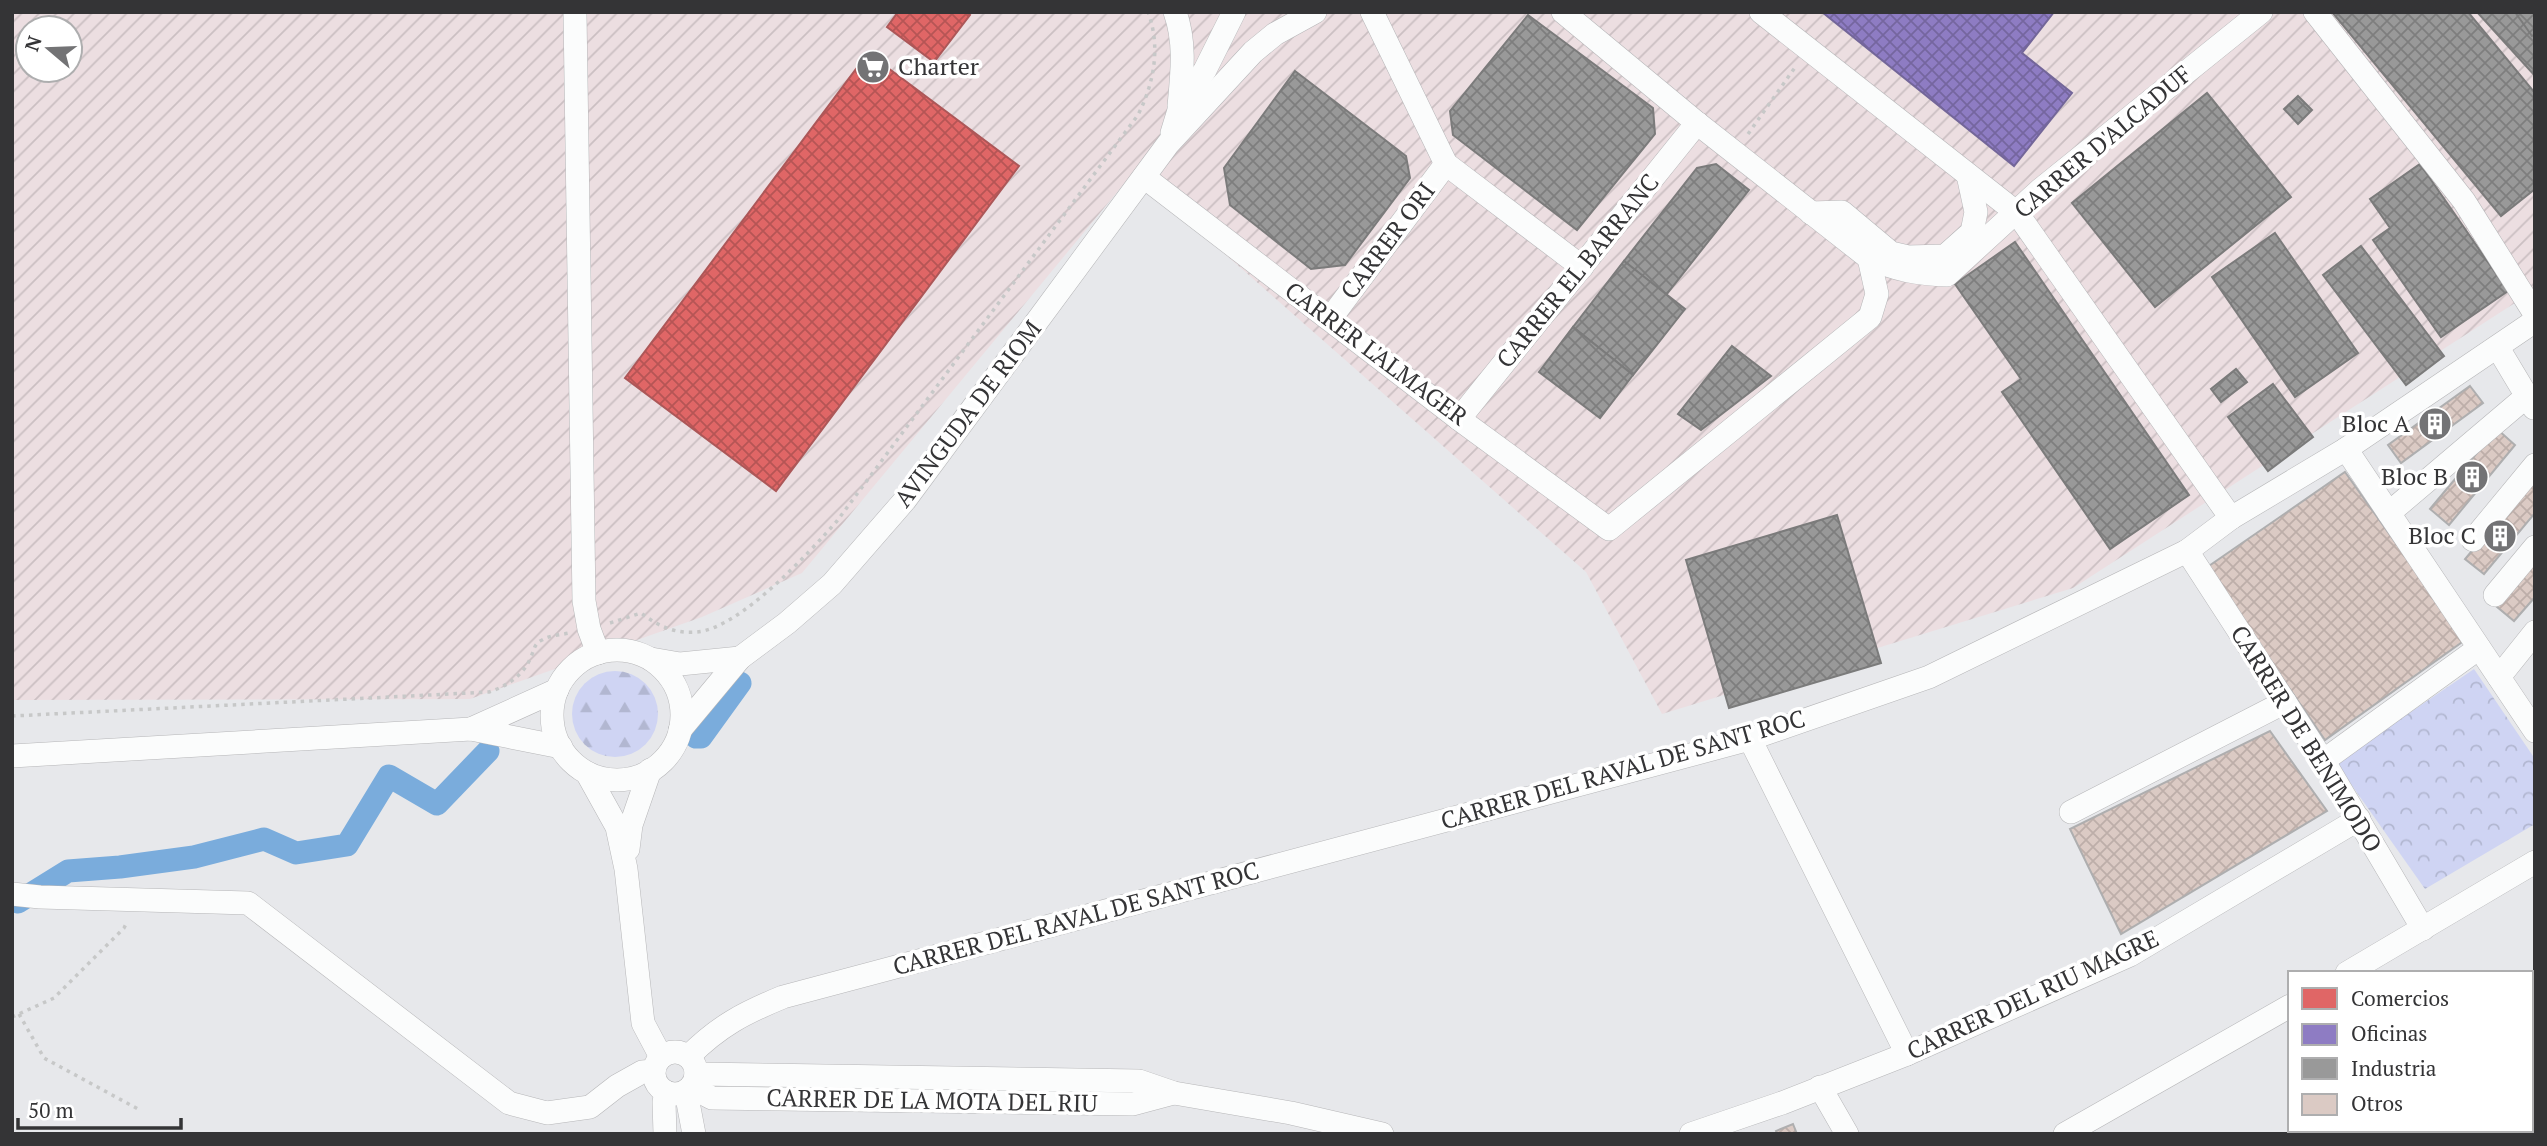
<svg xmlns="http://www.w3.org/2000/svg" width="2547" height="1146" font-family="'PT Serif',serif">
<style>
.industrial{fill:url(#industrial-furrows);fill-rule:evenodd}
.forest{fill:url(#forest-firs)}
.park{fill:url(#park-crowns)}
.shops{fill:url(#shops-cross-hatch);stroke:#ac5758;stroke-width:2}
.offices{fill:url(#offices-cross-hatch);stroke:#736699;stroke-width:2}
.industry{fill:url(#industry-cross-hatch);stroke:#7b7b7b;stroke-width:2}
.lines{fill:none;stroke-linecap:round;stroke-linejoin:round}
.canal{stroke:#7aacdc;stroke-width:23}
.river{stroke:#7aacdc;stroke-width:38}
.building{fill:url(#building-cross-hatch);stroke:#aeaeaf;stroke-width:2}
.minor-casing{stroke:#b6b6b8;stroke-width:24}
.path{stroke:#c7c8c8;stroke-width:3.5;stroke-dasharray:3.5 5;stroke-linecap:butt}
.minor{stroke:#fbfcfc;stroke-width:23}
.labels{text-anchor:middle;stroke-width:7;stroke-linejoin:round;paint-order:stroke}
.poi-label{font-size:24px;fill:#343436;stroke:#fff;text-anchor:end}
.street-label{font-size:24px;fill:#343436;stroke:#fff}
</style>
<defs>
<pattern id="industrial-furrows" width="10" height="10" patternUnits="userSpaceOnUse" patternTransform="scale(1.75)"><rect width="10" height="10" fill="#ecdee1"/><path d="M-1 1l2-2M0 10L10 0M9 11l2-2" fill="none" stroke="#cbbfc2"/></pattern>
<pattern id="forest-firs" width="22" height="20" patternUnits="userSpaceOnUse" patternTransform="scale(1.75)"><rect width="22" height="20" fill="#cfd4f3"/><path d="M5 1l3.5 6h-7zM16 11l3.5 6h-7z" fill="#b2b7d1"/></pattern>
<pattern id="park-crowns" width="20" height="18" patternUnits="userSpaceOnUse" patternTransform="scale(1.75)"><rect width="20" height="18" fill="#cfd4f3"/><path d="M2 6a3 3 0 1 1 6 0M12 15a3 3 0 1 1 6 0" fill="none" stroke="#b2b7d1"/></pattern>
<pattern id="shops-cross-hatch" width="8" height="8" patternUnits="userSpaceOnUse" patternTransform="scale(1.75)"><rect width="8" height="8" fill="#e06666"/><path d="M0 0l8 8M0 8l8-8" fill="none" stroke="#b65555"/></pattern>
<pattern id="offices-cross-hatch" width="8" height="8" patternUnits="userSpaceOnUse" patternTransform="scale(1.75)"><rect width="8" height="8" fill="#8e7cc3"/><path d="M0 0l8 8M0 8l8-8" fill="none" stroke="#75669f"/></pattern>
<pattern id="industry-cross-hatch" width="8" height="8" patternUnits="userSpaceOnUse" patternTransform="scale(1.75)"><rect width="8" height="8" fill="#999"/><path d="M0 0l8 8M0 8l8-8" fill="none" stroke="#7e7e7e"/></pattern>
<pattern id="building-cross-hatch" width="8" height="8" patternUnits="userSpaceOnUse" patternTransform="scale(1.75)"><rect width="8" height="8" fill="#dbcac4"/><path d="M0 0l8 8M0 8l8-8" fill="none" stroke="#bdaea9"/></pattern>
</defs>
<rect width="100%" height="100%" fill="#e7e8eb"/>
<path class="industrial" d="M12,12H2535V290L2073,588L1662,714L1586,572L1133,173L802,573L702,617L470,699L12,700ZM28,28H70V70H28Z"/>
<circle class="forest" cx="615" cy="714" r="43"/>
<polygon class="park" points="2474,669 2535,759 2535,824 2425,889 2336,763"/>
<g class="shops">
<polygon points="898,12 966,12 970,15 934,62 887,27"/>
<polygon points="868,53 1019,166 776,491 625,378"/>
</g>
<polygon class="offices" points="1822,12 2054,12 2022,53 2072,93 2014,166"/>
<g class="industry">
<polygon points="2332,12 2468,12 2535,93 2535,189 2501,216"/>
<polygon points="2477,12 2535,12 2535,76"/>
<polygon points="2515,12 2535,12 2535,34 2532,36"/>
<polygon points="1528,15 1653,108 1655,134 1577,230 1453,135 1450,111"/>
<polygon points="1295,71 1406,156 1410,178 1345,265 1311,269 1230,205 1224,168"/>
<polygon points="2207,93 2291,197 2155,307 2072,203"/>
<polygon points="2298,96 2312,110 2298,124 2284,109"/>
<polygon points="1716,164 1749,190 1666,295 1624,261 1697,168"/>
<polygon points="2420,164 2508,291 2441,337 2373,240 2390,228 2370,199"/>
<polygon points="2275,233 2358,353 2295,397 2212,277"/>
<polygon points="2015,242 2189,495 2110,549 2002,392 2021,379 1955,284"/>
<polygon points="2361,246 2444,356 2406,385 2323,275"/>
<polygon points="1624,261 1685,309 1633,375 1573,327"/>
<polygon points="1573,327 1633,375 1600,418 1539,372"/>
<polygon points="1732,346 1771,376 1701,430 1678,414"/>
<polygon points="2236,369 2247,382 2221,402 2211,389"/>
<polygon points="2273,384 2313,437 2268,471 2228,417"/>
<polygon points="1837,515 1881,663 1729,708 1686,560"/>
</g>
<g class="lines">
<g class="canal">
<polyline points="696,737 701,737 740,683"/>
<polyline points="18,902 68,871 120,867 194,857 264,839 296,853 347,845 389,776 437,804 488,751"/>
</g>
<g class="river">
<polyline points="2531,1006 2535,1004"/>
<polyline points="2309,1134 2315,1130"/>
</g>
</g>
<g class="building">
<polygon points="2470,386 2483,403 2401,463 2388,445"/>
<polygon points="2497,429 2515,445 2449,525 2430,509"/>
<polygon points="2345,472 2465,640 2325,740 2206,568"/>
<polygon points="2532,479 2535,481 2535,513 2484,574 2465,559"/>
<polygon points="2535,559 2535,597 2514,621 2496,606"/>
<polygon points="2270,731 2327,811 2121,934 2070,829"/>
<polygon points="1793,1124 1797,1134 1777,1134 1776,1131"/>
</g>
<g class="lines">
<defs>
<g id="minor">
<path d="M1175,12C1186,43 1182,74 1179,106"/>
<polyline points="1372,12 1446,164 1582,267"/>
<path d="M1563,12L1697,123L1869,258C1896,270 1918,274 1947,275L2040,190L2261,12"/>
<polyline points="1761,12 2017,213 2231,518"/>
<polyline points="2315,12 2464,201 2535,314"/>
<polyline points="575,14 584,601 589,629 598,653"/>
<polyline points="1172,133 1179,110 1205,70 1234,12"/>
<polyline points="1144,177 1459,419 1609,529 1870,317 1877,294 1869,258"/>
<polyline points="1811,213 1842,212 1891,253 1908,257 1945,256 1972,232 1976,212 1968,175"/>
<polyline points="1330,319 1446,164"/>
<polyline points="2498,348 2534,408"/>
<polyline points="1459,419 1697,123"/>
<polyline points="2346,449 2535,731"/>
<polyline points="2389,513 2527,396"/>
<polyline points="2473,540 2535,465"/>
<polyline points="2187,551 2329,770 2423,929"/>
<polyline points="2495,595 2535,547"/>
<circle cx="617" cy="715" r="65"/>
<polyline points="651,659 680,664 740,658"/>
<polyline points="2499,677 2535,632"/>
<polyline points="471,729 557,690"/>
<polyline points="680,730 740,658 787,623 832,584 905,500 1168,144 1253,52 1275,34 1315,12"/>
<polyline points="1750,739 1907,1054"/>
<polyline points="12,756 471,729 561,747"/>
<polyline points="2323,761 2479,648"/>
<polyline points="587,773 617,827 626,869 643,1023 661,1057"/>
<polyline points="2071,812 2285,702"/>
<polyline points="628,849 631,825 650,770"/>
<polyline points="12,894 40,897 248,903 509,1103 547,1113 590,1107 617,1086 642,1072 654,1071"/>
<polyline points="2347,973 2535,862"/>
<circle cx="675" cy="1073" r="21"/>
<path d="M689,1056C719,1026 744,1013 783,997L1750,739L1929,677L2187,551L2231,518L2346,449L2535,321"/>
<polyline points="696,1074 1139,1081 1174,1093 1291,1113 1382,1134"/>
<polyline points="691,1087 712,1098 1133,1104 1174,1093"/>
<polyline points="1820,1087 1847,1134"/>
<polyline points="686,1092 694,1134"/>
<polyline points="665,1134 664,1102 666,1092"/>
<polyline points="1691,1134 1782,1103 1907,1054 2130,955 2359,819"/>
<polyline points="2065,1134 2290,1006"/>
</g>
</defs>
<use href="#minor" class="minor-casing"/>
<g class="path">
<polyline points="1748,134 1796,66"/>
<path d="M610,623L641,613C658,626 675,634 697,632C740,628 808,554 837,521L1138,115C1154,83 1161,47 1148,12"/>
<path d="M12,716L489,692C507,686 523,676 531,657C534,650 534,644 542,640C550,635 560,635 569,633"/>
<polyline points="19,1014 44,1058 138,1109"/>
<polyline points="12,1017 54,998 124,928 127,922"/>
</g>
<use href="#minor" class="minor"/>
</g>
<defs>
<symbol id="supermarket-disc" viewBox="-11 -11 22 22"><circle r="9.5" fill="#737375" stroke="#fff"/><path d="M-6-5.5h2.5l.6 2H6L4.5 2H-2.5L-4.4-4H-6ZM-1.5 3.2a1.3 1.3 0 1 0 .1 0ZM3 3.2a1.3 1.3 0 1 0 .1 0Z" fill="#fff"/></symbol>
<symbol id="building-disc" viewBox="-11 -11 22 22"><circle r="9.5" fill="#737375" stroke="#fff"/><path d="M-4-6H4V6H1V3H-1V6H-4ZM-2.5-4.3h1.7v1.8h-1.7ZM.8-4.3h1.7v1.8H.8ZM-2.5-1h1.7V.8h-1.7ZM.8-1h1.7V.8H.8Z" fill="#fff"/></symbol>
</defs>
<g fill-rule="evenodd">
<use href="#supermarket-disc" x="854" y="48" width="38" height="38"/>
<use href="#building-disc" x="2416" y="405" width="38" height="38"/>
<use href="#building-disc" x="2453" y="458" width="38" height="38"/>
<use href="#building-disc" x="2481" y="517" width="38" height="38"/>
</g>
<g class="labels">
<g class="poi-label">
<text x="898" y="75" text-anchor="start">Charter</text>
<text x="2410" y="432">Bloc A</text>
<text x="2448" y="485">Bloc B</text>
<text x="2476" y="544">Bloc C</text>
</g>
<g class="street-label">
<text transform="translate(2103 142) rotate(-40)" y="8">CARRER D'ALCADUF</text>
<text transform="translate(1388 241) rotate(-53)" y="8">CARRER ORI</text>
<text transform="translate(1578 271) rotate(-51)" y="8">CARRER EL BARRANC</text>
<text transform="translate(1376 354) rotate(37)" y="8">CARRER L'ALMAGER</text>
<text transform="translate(968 414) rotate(-53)" y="8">AVINGUDA DE RIOM</text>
<text transform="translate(2306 739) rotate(58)" y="8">CARRER DE BENIMODO</text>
<text transform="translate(1623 770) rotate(-16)" y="8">CARRER DEL RAVAL DE SANT ROC</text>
<text transform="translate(1076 919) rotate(-15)" y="8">CARRER DEL RAVAL DE SANT ROC</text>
<text transform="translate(2033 995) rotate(-25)" y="8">CARRER DEL RIU MAGRE</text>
<text transform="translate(932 1101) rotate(1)" y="8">CARRER DE LA MOTA DEL RIU</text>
</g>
</g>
<rect width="2547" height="1146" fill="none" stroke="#343436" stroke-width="28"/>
<rect x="2288" y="971" width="245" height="161" fill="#ffffff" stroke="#aeaeaf" stroke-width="2"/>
<rect x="2302" y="988" width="35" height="21" fill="#e06666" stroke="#aeaeaf" stroke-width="2"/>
<text x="2351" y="1006" font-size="21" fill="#343436">Comercios</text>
<rect x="2302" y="1024" width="35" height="21" fill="#8e7cc3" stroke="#aeaeaf" stroke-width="2"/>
<text x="2351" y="1041" font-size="21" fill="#343436">Oficinas</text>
<rect x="2302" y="1058" width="35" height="21" fill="#999999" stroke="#aeaeaf" stroke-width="2"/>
<text x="2351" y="1076" font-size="21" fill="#343436">Industria</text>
<rect x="2302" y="1094" width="35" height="21" fill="#dbcac4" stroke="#aeaeaf" stroke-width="2"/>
<text x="2351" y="1111" font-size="21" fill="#343436">Otros</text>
<g transform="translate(49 49) rotate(289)"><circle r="33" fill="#ffffff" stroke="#aeaeaf" stroke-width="2"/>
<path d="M0-5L12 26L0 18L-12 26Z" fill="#737375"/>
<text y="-10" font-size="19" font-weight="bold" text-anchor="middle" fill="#343436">N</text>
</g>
<path d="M18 1118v10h163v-10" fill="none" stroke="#343436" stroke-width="3.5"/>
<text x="28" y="1118" font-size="21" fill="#343436" stroke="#ffffff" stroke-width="5" paint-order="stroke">50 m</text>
</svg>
